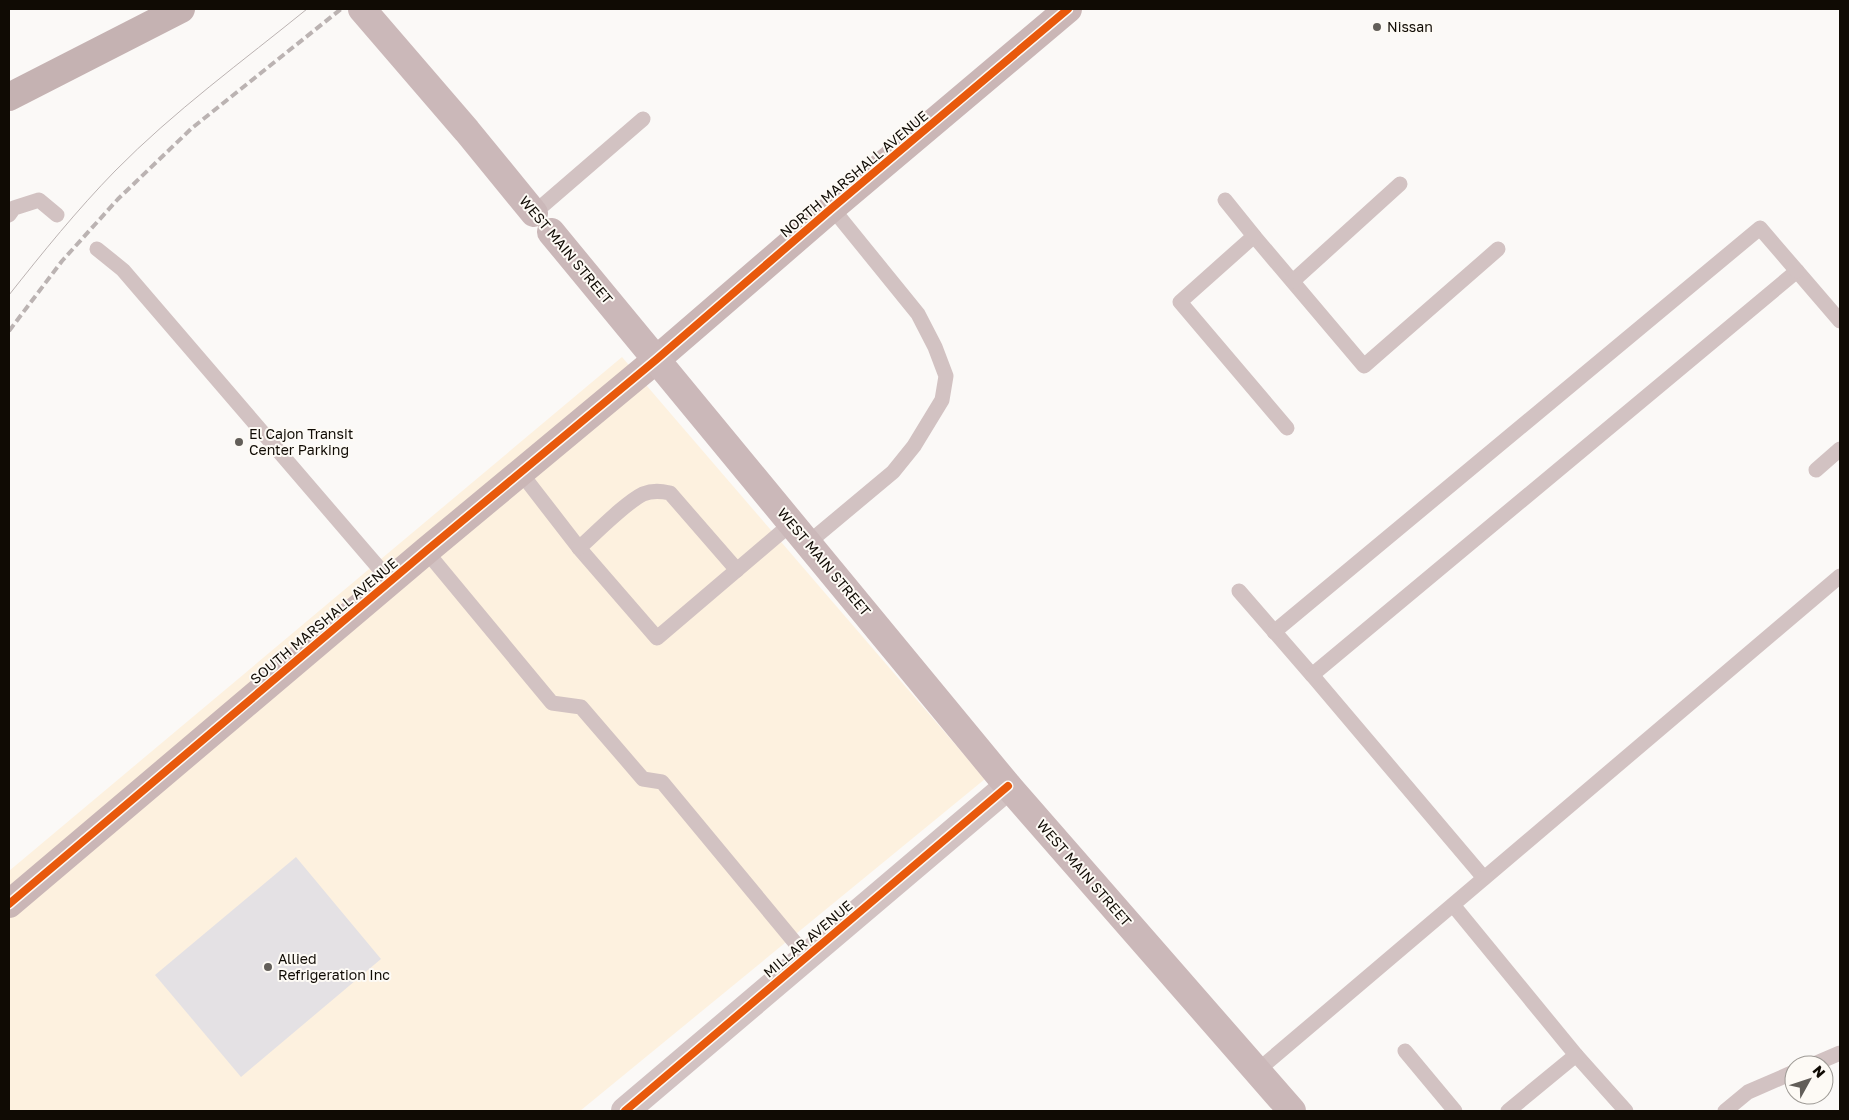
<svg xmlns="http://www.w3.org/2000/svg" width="1849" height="1120" font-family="'Golos Text',sans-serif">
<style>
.built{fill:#fdf1df}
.building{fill:#e4e1e4}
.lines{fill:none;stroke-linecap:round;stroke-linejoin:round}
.lane{stroke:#d2c2c2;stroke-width:15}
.street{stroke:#d2c2c2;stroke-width:28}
.secondary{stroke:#cab6b6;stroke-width:28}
.primary{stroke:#cbb8b9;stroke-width:28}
.highway{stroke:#c5b2b2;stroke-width:28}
.tram{stroke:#bbb3b2;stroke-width:1}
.rail{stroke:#bbb3b2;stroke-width:4;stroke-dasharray:8 4;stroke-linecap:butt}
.cycleway-casing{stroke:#fdfaf5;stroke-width:11}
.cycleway{stroke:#e8590c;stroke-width:8}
.poi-dot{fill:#625e59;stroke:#fdfaf5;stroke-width:2}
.labels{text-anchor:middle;stroke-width:4;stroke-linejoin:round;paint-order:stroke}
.poi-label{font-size:14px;fill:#100b04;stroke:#fdfaf5;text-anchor:start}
.street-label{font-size:14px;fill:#100b04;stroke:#fdfaf5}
</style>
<rect width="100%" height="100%" fill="#fbf9f7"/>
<polygon class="built" points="622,357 985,779 580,1111 9,1111 9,871"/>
<polygon class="building" points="296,857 381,959 241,1077 155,975"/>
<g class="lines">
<g class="lane">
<polyline points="1225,200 1254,236 1180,302 1287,428"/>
<polyline points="534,213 643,119"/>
<polyline points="9,215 14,208 39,200 57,215"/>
<polyline points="1254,236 1364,366 1498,249"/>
<polyline points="97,249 123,270 391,582"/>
<polyline points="1293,281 1400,184"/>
<polyline points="1816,470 1840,449"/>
<polyline points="521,473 579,548 657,638 792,523"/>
<polyline points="808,543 893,472 914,446 942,400 946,376 935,347 918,314 832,208"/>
<path d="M579,548C596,533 625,503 643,494C653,490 661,491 670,493L737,570"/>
<polyline points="426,551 552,703 581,707 643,779 662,782 807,957"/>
<polyline points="1239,591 1312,675 1797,271 1840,321"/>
<polyline points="1274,632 1760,228 1797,271"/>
<polyline points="1312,675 1484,878"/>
<polyline points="1453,905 1576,1055 1508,1111"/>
<polyline points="1405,1051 1455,1111"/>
<polyline points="1576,1055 1626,1111"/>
<polyline points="1812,1065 1840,1053"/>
<polyline points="1257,1071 1840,576"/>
<polyline points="1725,1111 1748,1092 1794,1072"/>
</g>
<polyline class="street" points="625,1111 1008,786"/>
<polyline class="secondary" points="9,904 426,551 657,359 832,208 1068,9"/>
<g class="primary">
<polyline points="362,9 467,131 534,213"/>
<polyline points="551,232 1008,786 1292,1111"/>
</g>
<polyline class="highway" points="9,97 181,9"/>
<path class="tram" d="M9,295C43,252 77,210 115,171C174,111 243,61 307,9"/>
<polyline class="rail" points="9,331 62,261 118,199 192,128 341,9"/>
<defs>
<g id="cycleway">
<polyline points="9,904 426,551 657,359 832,208 1068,9"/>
<polyline points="625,1111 1008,786"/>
</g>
</defs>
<use href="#cycleway" class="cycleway-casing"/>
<use href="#cycleway" class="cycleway"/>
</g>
<g class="poi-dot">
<circle cx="1377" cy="27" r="5"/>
<circle cx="239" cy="442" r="5"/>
<circle cx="268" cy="967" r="5"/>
</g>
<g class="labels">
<g class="poi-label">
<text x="1387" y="32">Nissan</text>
<text x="249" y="439">El Cajon Transit<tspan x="249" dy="16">Center Parking</tspan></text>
<text x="278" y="964">Allied<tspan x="278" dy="16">Refrigeration Inc</tspan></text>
</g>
<g class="street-label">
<text transform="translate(854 174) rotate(-40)" y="5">NORTH MARSHALL AVENUE</text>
<text transform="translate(566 250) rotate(50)" y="5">WEST MAIN STREET</text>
<text transform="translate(824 562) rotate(50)" y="5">WEST MAIN STREET</text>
<text transform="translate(324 621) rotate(-40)" y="5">SOUTH MARSHALL AVENUE</text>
<text transform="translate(1084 873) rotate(49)" y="5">WEST MAIN STREET</text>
<text transform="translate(808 939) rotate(-40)" y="5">MILLAR AVENUE</text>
</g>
</g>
<rect width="1849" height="1120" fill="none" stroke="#100b04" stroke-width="20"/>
<g transform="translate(1809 1080) rotate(50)"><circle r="24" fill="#fdfaf5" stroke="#9e9a95"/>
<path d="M0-4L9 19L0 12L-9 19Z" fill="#625e59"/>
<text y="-8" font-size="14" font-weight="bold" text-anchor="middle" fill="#100b04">N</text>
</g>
</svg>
